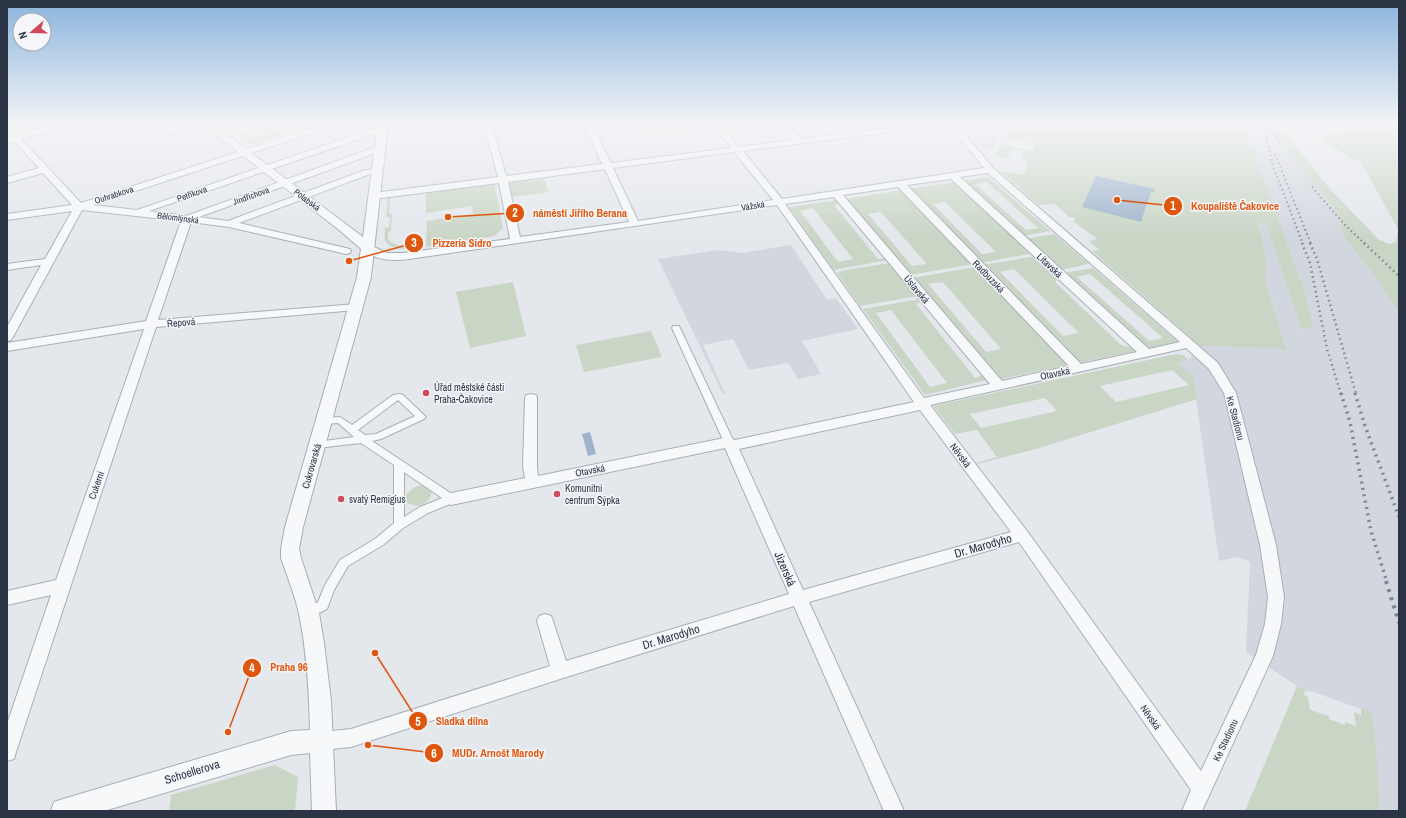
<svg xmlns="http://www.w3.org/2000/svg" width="1406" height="818" font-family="'Archivo Narrow',sans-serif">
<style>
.built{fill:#d2d6de}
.green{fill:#c9d6c5;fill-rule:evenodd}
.water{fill:#9fb4cc}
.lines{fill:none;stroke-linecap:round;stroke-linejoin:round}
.pedestrian-casing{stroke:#a9aeb7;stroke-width:2}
.minor-casing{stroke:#a9aeb7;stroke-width:2}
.tertiary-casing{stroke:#a9aeb7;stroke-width:2}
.pedestrian{fill:#f7f8fa;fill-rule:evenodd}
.minor{fill:#f7f8fa;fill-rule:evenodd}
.tertiary{fill:#f7f8fa;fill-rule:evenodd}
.rail-far3{stroke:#7d8696;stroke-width:2;stroke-dasharray:1.5 3;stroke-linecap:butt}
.rail-far2{stroke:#7d8696;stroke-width:2.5;stroke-dasharray:1.5 3.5;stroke-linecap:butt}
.rail-far1{stroke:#7d8696;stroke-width:3.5;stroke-dasharray:2 4.5;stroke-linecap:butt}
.rail{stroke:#7d8696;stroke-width:4;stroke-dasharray:3 5.5;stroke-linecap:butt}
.poi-dot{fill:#d1495b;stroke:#f4f6f9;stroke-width:1.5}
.labels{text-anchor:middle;stroke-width:3;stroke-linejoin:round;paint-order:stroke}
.far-street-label{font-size:9px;fill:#2b3445;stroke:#f4f6f9}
.street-label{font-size:10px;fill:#2b3445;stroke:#f4f6f9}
.poi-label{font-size:10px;fill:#2b3445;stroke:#f4f6f9;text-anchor:start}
.near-street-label{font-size:12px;fill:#2b3445;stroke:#f4f6f9}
.leader{fill:none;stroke:#df570f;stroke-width:1.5}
.callout-dot{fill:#df570f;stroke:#f4f6f9;stroke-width:1.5}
.mark-label{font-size:12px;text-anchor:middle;font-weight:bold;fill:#fff}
.callout-label{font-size:11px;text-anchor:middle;font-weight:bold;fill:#df570f;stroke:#f4f6f9;stroke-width:3;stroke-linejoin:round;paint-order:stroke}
</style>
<rect width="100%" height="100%" fill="#e4e7ec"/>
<g class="built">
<polygon points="841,124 908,124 849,131"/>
<polygon points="962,124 1007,124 995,145 984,150"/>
<polygon points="1243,124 1275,124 1287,149 1337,213 1345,238 1380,283 1399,313 1399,811 1380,811 1376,747 1372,713 1297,686 1246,652 1250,562 1238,557 1219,561 1193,377 1177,363 1188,360 1200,346 1275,348 1287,351 1265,280 1267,261 1258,222 1266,222 1301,328 1313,330 1305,292"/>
<polygon points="791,245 827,300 836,298 858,329 802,341 821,374 798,379 788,363 749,370 733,339 703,345 725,393 723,394 658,259 718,250 743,253"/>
</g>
<g class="green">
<polygon points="221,124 234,124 254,138 267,133 253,124 283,124 282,124 287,128 302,124 316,124 251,145"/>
<path d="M629,124H633C635,126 636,130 640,132C648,136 663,135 669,127L667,124H674L682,135L676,136L671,129C663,137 644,139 635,131C633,129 631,126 629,124Z"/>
<polygon points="636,124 664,124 667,128 641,131"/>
<polygon points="1007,124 1243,124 1305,292 1314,330 1301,328 1266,222 1258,222 1267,261 1265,281 1287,351 1275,348 1200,346 1092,251 1099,250 1089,241 1095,240 1096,238 1073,221 1076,220 1072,217 1069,217 1055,204 1039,205 1000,171 1025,175 1028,162 1021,160 1023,151 1011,149 1008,158 996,156 1000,145 1033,151 1035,143 1004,138 1002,145 1000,145 1002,138 1000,137"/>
<polygon points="1275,124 1282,124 1288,136 1330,189 1379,240 1389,244 1396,242 1398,229 1361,162 1350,158 1324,141 1327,134 1346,130 1343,124 1399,124 1399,313 1380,283 1345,238 1337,213 1287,149"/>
<path d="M988,177L1050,231L1023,236L963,181ZM987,182L1038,228H1039L1026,230L975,184Z"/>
<polygon points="544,179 549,192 512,197 509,183"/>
<path d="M956,182L1034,253L981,263L909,189ZM945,202L995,251V252L982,254L933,204Z"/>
<polygon points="494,183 503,228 494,236 426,247 427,221 473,214 472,206 426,213 426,192"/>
<path d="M903,190L974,264L910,275L845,199ZM881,212L926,263V264L912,266L868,214Z"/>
<path d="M388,196H391L389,214H392L391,231L388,232V240C397,247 407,247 418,246V248C409,249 390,251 385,240C384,237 385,232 385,228L389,227L390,217H386Z"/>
<path d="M838,200L841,203L834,205L878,259L886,258L888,260L834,270L789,207ZM813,208L853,259L838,262L800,211Z"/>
<polygon points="1054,234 1089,264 1060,270 1026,239"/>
<path d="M1037,256L1060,277L1055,282L1121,345L1129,347L1131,344L1136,351L1078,363L983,265ZM1014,269L1079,333L1063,336L1000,272Z"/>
<polygon points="891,263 918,296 860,306 837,273 845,270"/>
<path d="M976,267L1067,363V365L997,380L912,278ZM943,282L1001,349L986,352L928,284Z"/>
<path d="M1093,268L1178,342L1146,349L1064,273ZM1090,274L1163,338H1164L1149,341L1077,277Z"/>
<polygon points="513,282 526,336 470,348 456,292"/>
<path d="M920,299L922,301L916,304L975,378L983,375L987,380L925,395L863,309ZM891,310L947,383L930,387L876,313Z"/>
<polygon points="651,331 662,357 584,372 576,345"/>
<path d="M1176,354L1183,355L1188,359L1178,363L1193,377L1197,399L1036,449L977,464L976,463L997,457L977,430L955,434L933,406ZM1172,370L1189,385L1116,402L1100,386ZM1045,398L1057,411L981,428L970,414Z"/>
<path d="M422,485L426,486L431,490C433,499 425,504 417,506L407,503L405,497L407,494L413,488Z"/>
<polygon points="1297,686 1307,690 1308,692 1304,691 1305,696 1308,697 1310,710 1329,716 1329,719 1345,725 1345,722 1356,726 1354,712 1361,715 1361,708 1372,713 1376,747 1380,811 1245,811"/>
<polygon points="275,765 298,777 295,811 169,811 171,795"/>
</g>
<g class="water">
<polygon points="1096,176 1155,189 1154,192 1151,192 1141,222 1082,207"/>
<polygon points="590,432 596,454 588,456 582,434"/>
</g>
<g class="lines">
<defs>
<g id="pedestrian">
<polygon points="673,326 679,326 680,328 734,442 732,444 726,444 724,442 672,328"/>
<path d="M400,394L403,395L426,417L424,419L381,439L372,441L455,496L456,499L455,502L428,513L403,528L383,545L348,566L334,590L327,609L309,618L305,617L303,613L305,609L318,602L325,585L340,560L375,539L394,523V465L361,443L317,448L314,447L312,445L314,443L317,442L354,437L338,423L324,424L319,421L324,418L340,417L352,425L393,395ZM398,400L415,416L376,434L365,435L358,430ZM404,472L442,498L420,507L404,517Z"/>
</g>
<g id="minor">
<polygon points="61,124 73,124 72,126 21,139 81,203 324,124 335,124 334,126 93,205 137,210 380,126 383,126 387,128 386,130 149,211 186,216 378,146 384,146 385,148 384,150 199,217 228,221 365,170 381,168 382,170 381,172 370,174 239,223 350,249 351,251 350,253 346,254 229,227 191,222 158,320 356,304 362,307 356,310 156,327 16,752 14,759 7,761 7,724 51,595 7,605 7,591 56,580 144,329 7,351 7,343 146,321 181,221 82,210 13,337 11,340 7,341 7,327 41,265 7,270 7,264 45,259 72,211 7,220 7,214 72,205 43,173 7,183 7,177 39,168 14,141 7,142 7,138 10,137 7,134 7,127 10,127 17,135"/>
<polygon points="190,124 201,124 200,126 167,135 163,133 164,131"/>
<path d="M484,124H492L506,176L602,164L584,124H592L611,163L731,148L712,124H720L739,147L793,140L779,124H787L801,139L921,124H940L936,126L743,151L782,199L984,168L949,124H957L993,168L1218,363L1236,393L1276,545L1284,597L1281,624L1273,656L1202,811H1182L1191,790L1019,542L809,602L904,811H884L794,606L560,679L351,747L322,750L315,748L313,741L315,734L322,732L351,729L550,666L537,621L539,616L545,614L551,616L553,621L566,661L789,594L725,448L451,505L446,503L444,499L446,495L451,493L525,478L523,467L525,398L526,395L531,394L536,395L537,398V467L538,476L729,437L735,440L914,402L777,205L409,259C394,261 373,261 363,248L364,246H372L387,253H403L510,239L499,183L374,199L369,196L374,193L498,177ZM734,152L773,200L638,221L613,168ZM605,169L629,222L520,237L508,182ZM988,173L1180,342L1149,349L960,177ZM951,179L1137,352L1081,364L907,185ZM898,187L1069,366L1002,381L843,195ZM834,197L990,384L924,398L785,204ZM1186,348L1209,369L1224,393L1260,545L1268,597L1265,624L1256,655L1201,771L1027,531L930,405ZM920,410L1011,532L803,590L739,449Z"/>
</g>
<path id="tertiary" d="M202,124H213L363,237L378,124H388L371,277L303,527L299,549L301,558L319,613L324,643L331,701L336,811H312L310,753L291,755L104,811H51L54,802L63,799L291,731L310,730C309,692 307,652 299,614C295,595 287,576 281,558V549L285,527L357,277L361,249L338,229Z"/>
</defs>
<use href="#pedestrian" class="pedestrian-casing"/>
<use href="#minor" class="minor-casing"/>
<use href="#tertiary" class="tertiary-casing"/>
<use href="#pedestrian" class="pedestrian"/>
<use href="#minor" class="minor"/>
<use href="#tertiary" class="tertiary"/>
<g class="rail-far3">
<polyline points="1261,124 1268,138"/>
<polyline points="1269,126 1280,144"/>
<polyline points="1265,133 1273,166 1303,244"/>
<polyline points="1275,154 1311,244"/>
<polyline points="1312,187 1345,225 1365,244"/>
</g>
<g class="rail-far2">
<polyline points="1302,243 1310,263 1327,349 1341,394"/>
<polyline points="1310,243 1317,259 1356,394"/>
<polyline points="1364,243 1399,276"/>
</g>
<g class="rail-far1">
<polyline points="1341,393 1350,422 1371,531 1387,582"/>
<polyline points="1355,393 1365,426 1399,517"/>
</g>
<polyline class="rail" points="1386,581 1399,623"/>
</g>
<linearGradient id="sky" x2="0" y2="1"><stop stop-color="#8bb4dd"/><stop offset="0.52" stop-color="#f3f4f6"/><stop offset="1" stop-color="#f3f4f6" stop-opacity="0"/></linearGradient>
<rect width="1406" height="238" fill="url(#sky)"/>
<g class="poi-dot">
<circle cx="426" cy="393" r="4"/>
<circle cx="557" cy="494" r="4"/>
<circle cx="341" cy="499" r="4"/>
</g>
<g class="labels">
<g class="far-street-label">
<text transform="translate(192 194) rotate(-19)" y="3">Petříkova</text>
<text transform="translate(114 195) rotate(-18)" y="3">Ouhrabkova</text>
<text transform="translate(251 196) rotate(-20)" y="3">Jindřichova</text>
<text transform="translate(307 200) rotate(37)" y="3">Polabská</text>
<text transform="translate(753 206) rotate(-9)" y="3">Vážská</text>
<text transform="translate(178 218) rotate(7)" y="3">Bělomlýnská</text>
</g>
<g class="street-label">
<text transform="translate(1050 265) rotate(43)" y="4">Litavská</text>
<text transform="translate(989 276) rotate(46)" y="4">Radbuzská</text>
<text transform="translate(917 289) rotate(50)" y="4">Úslavská</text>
<text transform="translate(181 322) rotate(-5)" y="4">Řepová</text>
<text transform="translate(1055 373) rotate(-12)" y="4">Otavská</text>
<text transform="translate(1236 418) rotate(75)" y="4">Ke Stadionu</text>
<text transform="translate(961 455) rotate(53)" y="4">Něvská</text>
<text transform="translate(311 466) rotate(-74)" y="4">Cukrovarská</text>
<text transform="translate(590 470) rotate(-11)" y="4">Otavská</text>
<text transform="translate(96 485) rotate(-71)" y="4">Cukerní</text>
<text transform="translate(1151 717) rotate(55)" y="4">Něvská</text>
<text transform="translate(1225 740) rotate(-65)" y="4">Ke Stadionu</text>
</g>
<g class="poi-label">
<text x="434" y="391">Úřad městské části<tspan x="434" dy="12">Praha-Čakovice</tspan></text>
<text x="565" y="492">Komunitní<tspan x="565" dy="12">centrum Sýpka</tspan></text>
<text x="349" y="503">svatý Remigius</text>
</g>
<g class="near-street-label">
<text transform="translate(983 546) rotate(-16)" y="4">Dr. Marodyho</text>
<text transform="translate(785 569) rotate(66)" y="4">Jizerská</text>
<text transform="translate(671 637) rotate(-17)" y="4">Dr. Marodyho</text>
<text transform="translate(192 772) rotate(-17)" y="4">Schoellerova</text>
</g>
</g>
<path class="leader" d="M1117 200L1173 206M448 217L515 213M349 261L414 243M228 732L252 668M375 653L418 721M368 745L434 753"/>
<g class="callout-dot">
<circle cx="1117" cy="200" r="4"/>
<circle cx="448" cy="217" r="4"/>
<circle cx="349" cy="261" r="4"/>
<circle cx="228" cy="732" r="4"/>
<circle cx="375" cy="653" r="4"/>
<circle cx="368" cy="745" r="4"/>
<circle cx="1173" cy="206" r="10"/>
<circle cx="515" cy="213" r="10"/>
<circle cx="414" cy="243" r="10"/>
<circle cx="252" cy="668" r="10"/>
<circle cx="418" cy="721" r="10"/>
<circle cx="434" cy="753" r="10"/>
</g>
<g class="mark-label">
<text x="1173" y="210">1</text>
<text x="515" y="217">2</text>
<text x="414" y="247">3</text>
<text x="252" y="672">4</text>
<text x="418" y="726">5</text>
<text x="434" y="758">6</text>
</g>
<g class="callout-label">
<text x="1235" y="210">Koupaliště Čakovice</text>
<text x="580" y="217">náměstí Jiřího Berana</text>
<text x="462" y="247">Pizzeria Sidro</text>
<text x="289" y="671">Praha 96</text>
<text x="462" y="725">Sladká dílna</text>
<text x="498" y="757">MUDr. Arnošt Marody</text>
</g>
<rect width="1406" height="818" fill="none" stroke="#2b3445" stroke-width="16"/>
<g transform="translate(32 32) rotate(250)"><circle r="19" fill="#f4f6f9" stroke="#a4a8b1"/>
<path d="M0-3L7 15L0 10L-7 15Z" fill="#d1495b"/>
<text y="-6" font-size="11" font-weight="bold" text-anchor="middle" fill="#2b3445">N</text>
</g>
</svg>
